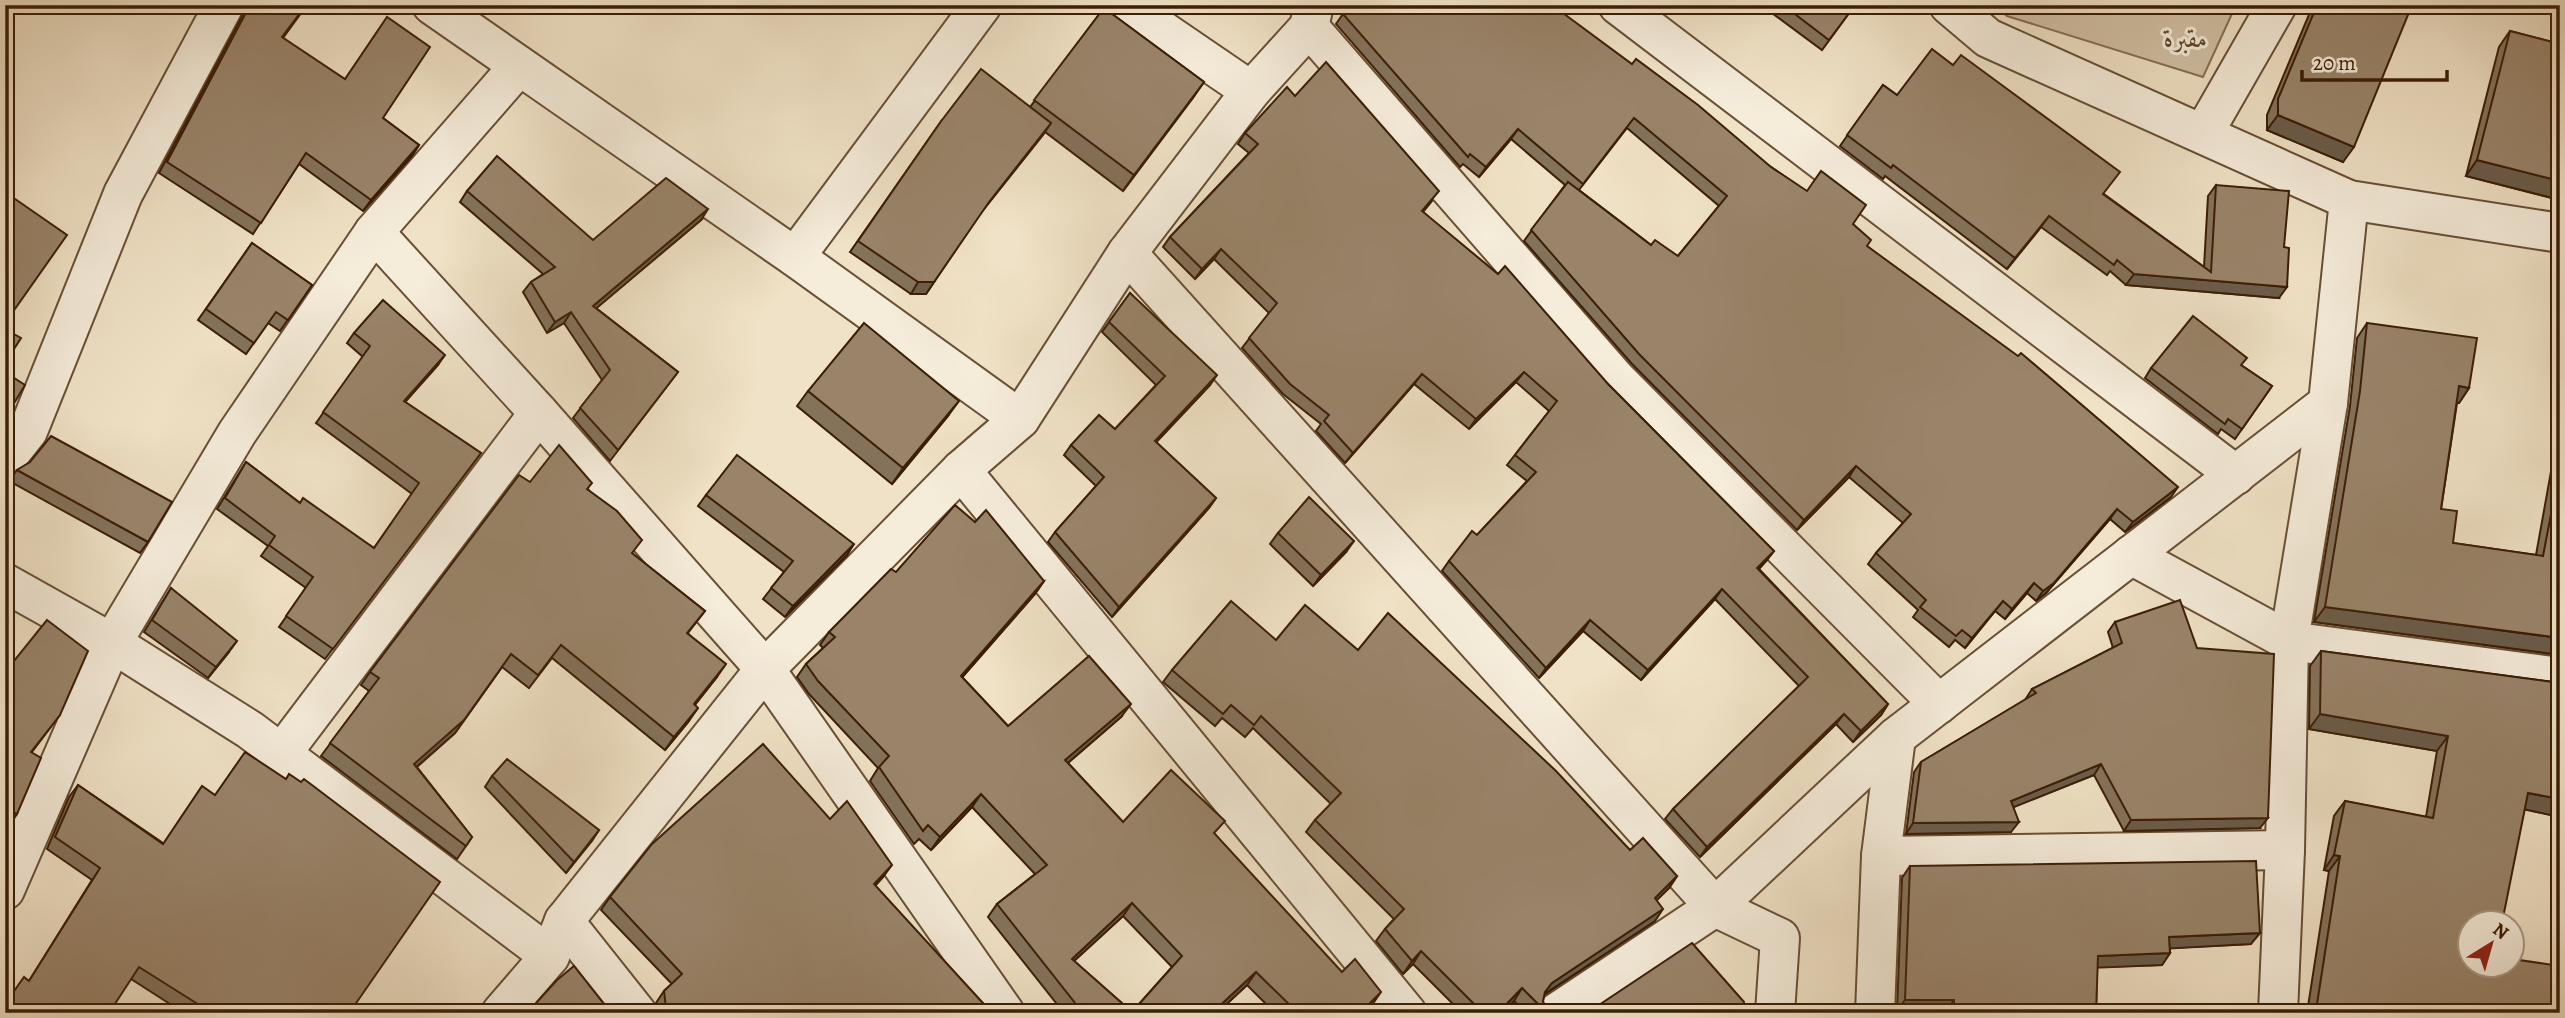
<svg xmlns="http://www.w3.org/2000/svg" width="2565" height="1018" font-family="Alegreya,Amiri,serif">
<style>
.green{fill:#d1c1a5;stroke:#867056;stroke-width:2}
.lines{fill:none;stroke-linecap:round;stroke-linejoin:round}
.minor-casing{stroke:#684f36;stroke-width:42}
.minor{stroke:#f5ecda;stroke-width:38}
.wall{fill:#84725b;stroke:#3b1e06;stroke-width:2;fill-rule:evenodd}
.shaded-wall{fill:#6b5c4a;stroke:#3b1e06;stroke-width:2}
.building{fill:#99846a;stroke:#3b1e06;stroke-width:2;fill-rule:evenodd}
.labels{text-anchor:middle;stroke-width:6;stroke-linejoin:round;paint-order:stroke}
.park-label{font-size:26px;font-style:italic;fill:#60472e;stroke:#f5ecda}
</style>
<rect width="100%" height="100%" fill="#f0e2c6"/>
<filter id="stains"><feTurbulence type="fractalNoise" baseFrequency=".00286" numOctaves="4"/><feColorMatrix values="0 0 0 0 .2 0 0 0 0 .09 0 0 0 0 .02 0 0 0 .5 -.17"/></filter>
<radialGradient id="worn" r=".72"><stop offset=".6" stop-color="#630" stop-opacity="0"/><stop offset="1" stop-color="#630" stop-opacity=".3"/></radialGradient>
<polygon class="green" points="1994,5 2236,5 2203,77 2007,16"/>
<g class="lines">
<defs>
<g id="minor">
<polyline points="432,5 795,257 1020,419"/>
<polyline points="1125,5 1251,91"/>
<polyline points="1618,5 2236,475"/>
<polyline points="1949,5 1988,38 2349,200 2560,233"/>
<polyline points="1309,27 1616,379 1939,704"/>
<polyline points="2203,134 2277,5"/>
<polyline points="374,232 539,413 765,669 1005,1013"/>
<polyline points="1127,253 1715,907 1780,938 1775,1013"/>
<polyline points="795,257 982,5"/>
<polyline points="5,460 28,431 123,194 224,5"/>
<polyline points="961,470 1407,1013"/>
<polyline points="2131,555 2289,641 2560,677"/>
<polyline points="5,583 112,643 250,730 550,956"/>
<polyline points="282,753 539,413"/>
<polyline points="1881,856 2285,850"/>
<polyline points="5,890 112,643 237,433 374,232 519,66"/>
<polyline points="564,921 637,1013"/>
<polyline points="501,1013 550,956 564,921 765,669 961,470 1020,419 1127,253 1251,91 1309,27 1314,5"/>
<polyline points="1556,1013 1715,907 1896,737 2328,403"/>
<polyline points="1875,1013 1881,856 1896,737"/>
<polyline points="2278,1013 2285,850 2289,641 2328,403 2349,200"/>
</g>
</defs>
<use href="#minor" class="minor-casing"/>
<use href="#minor" class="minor"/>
</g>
<g class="wall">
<polygon points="248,5 307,5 283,38 383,118 419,145 412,156 363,211 299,164 253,234 159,173"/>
<polygon points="1767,5 1855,5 1822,50 1765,8"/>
<polygon points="2313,5 2412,5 2343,162 2267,130 2267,115"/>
<polygon points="1104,8 1204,82 1123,191 1045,132 982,211 926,294 911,294 850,252 942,120 1030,107"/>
<path d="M1343,14L1771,167L1853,224L1867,246L2171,497L2125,532L2110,519L2046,593L2036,601L2027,593L2005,619L1995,611L1965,648L1955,640L1949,647L1913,617L1918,610L1868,564L1876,553L1903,523L1849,477L1797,530L1632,364L1524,241L1565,185L1511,139L1479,177L1463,164L1460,167L1336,24ZM1627,128L1719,206L1678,256L1651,245L1579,190Z"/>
<polygon points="2510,31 2560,44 2560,200 2466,176 2499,47"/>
<polygon points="1883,85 1897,95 2104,194 2204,267 2208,196 2216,185 2279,298 2126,285 2110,271 2107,275 2041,227 2007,269 1885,176 1883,179 1840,146"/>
<polygon points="1295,96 1432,201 1423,212 1608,384 1774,551 1766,561 1759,569 1888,704 1881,715 1853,742 1836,724 1700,857 1665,819 1673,809 1799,686 1715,599 1641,680 1583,631 1539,678 1442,571 1449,561 1477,535 1527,481 1507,465 1549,411 1516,382 1469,429 1414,384 1345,463 1316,431 1321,424 1283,394 1242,348 1269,313 1214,259 1195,279 1163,247 1170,237 1249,153 1238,144 1245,133"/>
<polygon points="467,191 593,240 701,220 596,308 678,372 610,461 573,418 602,380 564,323 547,333 523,292 531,282 543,274 460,202"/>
<polygon points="252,243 312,285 280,331 268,323 246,354 198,320"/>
<polygon points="1130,293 1210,385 1156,442 1216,498 1209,508 1112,617 1048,542 1055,532 1096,486 1064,455 1071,445 1115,429 1156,385 1102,332"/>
<polygon points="2367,323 2469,388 2459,403 2457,403 2441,509 2453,543 2536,555 2552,466 2560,455 2560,655 2314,622 2350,406 2357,338"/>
<polygon points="354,333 438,365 405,402 481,453 325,659 279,627 306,588 261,556 268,546 217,509 246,462 300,503 374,548 412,494 316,423 363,357 347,343"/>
<polygon points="2241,365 2272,386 2235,439 2221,429 2218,434 2145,378 2151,368"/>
<polygon points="808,391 948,416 892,484 797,406"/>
<polygon points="17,470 148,542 140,553 9,481"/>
<polygon points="530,482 588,489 633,554 705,611 688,633 717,677 695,705 689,721 665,750 552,658 529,688 502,667 455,733 417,767 472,837 457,859 321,756 369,691 361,685 370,672"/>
<polygon points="706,495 847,555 785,617 763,599 784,572 698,506"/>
<polygon points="1278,533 1346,552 1313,586 1270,544"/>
<path d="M1044,581L1035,594L962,677L1008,726L1121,717L1068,763L1123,822L1215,835L1377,1013H1275L1247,985L1217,1013H1064L988,917L997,904L1035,874L972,807L931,850L919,839L914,844L870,781L878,768L809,694L797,677L806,664L823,648L820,645L829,632ZM1123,916L1172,967L1132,1012L1074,961Z"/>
<polygon points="171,588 229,652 208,678 144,632"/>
<polygon points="2115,622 2260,828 2124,831 2094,775 2013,807 2011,832 1906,834 1914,772 1921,762 2025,700 2032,689 2113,648 2108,632"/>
<polygon points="1276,640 1358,650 1630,850 1677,876 1669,888 1656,900 1655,921 1544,995 1543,1001 1546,1013 1526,1013 1514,1001 1502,1013 1462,1013 1413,964 1403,974 1376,941 1385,929 1394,919 1306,832 1315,820 1331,804 1253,728 1245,737 1222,718 1215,726 1163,682 1172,670"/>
<polygon points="2321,651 2560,683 2560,817 2525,809 2470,965 2560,1013 2307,1013 2329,871 2324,870 2334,816 2345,801 2426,817 2437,751 2309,729 2310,666"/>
<polygon points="5,672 60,715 32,752 17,814 9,825 5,823"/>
<polygon points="492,776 599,830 566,873 485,787"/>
<polygon points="78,785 163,843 357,1013 184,1013 131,979 29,981 92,880 47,849 69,797"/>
<polygon points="830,819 883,877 875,886 992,1013 657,1013 656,1003 664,991 672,984 601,910 610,897"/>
<polygon points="1910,866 2251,944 2170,948 2170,953 2162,965 2097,967 2096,1013 1946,1013 1946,1011 1897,1011 1902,878"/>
</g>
<g class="shaded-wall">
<polygon points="1204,82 1193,98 1123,191 1134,175"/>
<polygon points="2278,115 2354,147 2343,162 2267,130"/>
<polygon points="1051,123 1043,135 981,213 989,202"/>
<polygon points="1518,129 1511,139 1479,177 1486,167"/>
<polygon points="419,145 412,156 363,211 371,200"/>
<polygon points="2477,160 2560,181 2560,200 2466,176"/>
<polygon points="708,209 701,220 586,317 593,306"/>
<polygon points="2049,216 2041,227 2007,269 2015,258"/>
<polygon points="1221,249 1214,259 1195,279 1202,269"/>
<polygon points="2134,274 2287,287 2279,298 2126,285"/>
<polygon points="918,282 934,282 926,294 911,294"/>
<polygon points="571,312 564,323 547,333 555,322"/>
<polygon points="445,355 438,365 396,412 404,401"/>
<polygon points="1524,372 1516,382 1469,429 1476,419"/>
<polygon points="1422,374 1414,384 1345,463 1353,453"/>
<polygon points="1217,375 1210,385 1148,451 1155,441"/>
<polygon points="2459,386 2469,388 2459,403 2449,401"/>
<polygon points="959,401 948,416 892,484 903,468"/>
<polygon points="1856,466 1849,477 1797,530 1804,520"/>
<polygon points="2178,487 2171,497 2125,532 2133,522"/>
<polygon points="1216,498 1209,508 1112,617 1119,607"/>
<polygon points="2117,509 2110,519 2046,593 2036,601 2043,591"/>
<polygon points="1354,541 1346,552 1313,586 1321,575"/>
<polygon points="854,544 847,555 785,617 793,606"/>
<polygon points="1774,551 1766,561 1750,578 1757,568"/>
<polygon points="1044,581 1035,594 952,689 961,676"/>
<polygon points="2034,583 2027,593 2005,619 2012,609"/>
<polygon points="1722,589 1715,599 1641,680 1648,670"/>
<polygon points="2003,601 1995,611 1965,648 1972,638"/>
<polygon points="2325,607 2560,638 2560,655 2314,622"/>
<polygon points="1590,620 1583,631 1539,678 1546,668"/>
<polygon points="237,641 229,652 208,678 216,667"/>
<polygon points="726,664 717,677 685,717 694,704"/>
<polygon points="502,667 455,733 406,776 414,764"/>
<polygon points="1131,704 1121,717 1056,773 1065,760"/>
<polygon points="1888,704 1881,715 1853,742 1861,731"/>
<polygon points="698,708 689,721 665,750 674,737"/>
<polygon points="1844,714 1836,724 1700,857 1707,847"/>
<polygon points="2320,714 2448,736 2437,751 2309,729"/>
<polygon points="2101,764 2094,775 2004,811 2011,801"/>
<polygon points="2528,793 2560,799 2560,817 2518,808"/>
<polygon points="981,794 972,807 931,850 940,837"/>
<polygon points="2268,818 2260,828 2124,831 2131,820"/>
<polygon points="2019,822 2011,832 1906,834 1913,823"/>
<polygon points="599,830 592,841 566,873 574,862"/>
<polygon points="2334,855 2340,856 2329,871 2324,870"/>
<polygon points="892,865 883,877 865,896 874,884"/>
<polygon points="1677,876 1669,888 1646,911 1655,898"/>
<polygon points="1132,903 1123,916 1062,972 1072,959"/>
<polygon points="1663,909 1655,921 1543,995 1536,1004 1552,983"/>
<polygon points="2260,933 2251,944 2161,949 2169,937"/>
<polygon points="1421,951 1413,964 1403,974 1412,961"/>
<polygon points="2170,953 2162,965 2090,968 2098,956"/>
<polygon points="1256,972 1247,985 1217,1013 1212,1013"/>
<polygon points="1522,988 1514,1001 1502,1013 1498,1013"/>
<polygon points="1381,992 1372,1005 1364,1013 1368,1005"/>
<polygon points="1905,1000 1954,1000 1946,1011 1897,1011"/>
<polygon points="2317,1004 2333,1007 2329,1013 2311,1013"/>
</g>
<g class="building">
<polygon points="250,5 306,5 282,37 345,79 387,17 430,47 383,118 419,145 371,200 306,153 261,223 167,162"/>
<polygon points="1351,5 1552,5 1632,64 1636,59 1698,105 1771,167 1807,191 1821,171 1866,205 1853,224 1871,240 1867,246 2018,356 2021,353 2178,487 2133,522 2117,509 2054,583 2043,591 2034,583 2012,609 2003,601 1972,638 1962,630 1956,636 1920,607 1926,600 1876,553 1911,514 1856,466 1804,520 1639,354 1531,230 1568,182 1651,245 1655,240 1678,256 1727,196 1634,118 1583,184 1518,129 1486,167 1470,154 1468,157 1343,14"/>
<polygon points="1783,5 1855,5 1829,40"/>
<polygon points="2317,5 2412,5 2354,147 2278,115 2278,99"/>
<polygon points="1104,8 1204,82 1134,175 1034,100"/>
<polygon points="2510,31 2560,44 2560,181 2477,160"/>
<polygon points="1932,49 1953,65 1961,55 2120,172 2103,194 2211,272 2216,185 2289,191 2284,247 2289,248 2287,287 2134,274 2117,260 2114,265 2049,216 2015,258 1893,165 1891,168 1847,135 1883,85 1897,95"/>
<polygon points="1326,62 1439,191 1422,211 1498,274 1505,266 1608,384 1774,551 1757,568 1888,704 1861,731 1844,714 1707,847 1673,809 1808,677 1722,589 1648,670 1590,620 1546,668 1449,561 1472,531 1477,535 1536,472 1515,455 1557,401 1524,372 1476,419 1422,374 1353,453 1324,421 1329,415 1290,384 1249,338 1277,303 1221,249 1202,269 1170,237 1258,144 1245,133 1287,87 1295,96"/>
<polygon points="981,69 1051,123 989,202 934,282 918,282 858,241 942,120"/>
<polygon points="497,156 593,240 666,178 708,209 593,306 678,372 618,450 580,408 610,370 571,312 555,322 531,282 555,267 467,191"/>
<polygon points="5,192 67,235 5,323"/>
<polygon points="252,243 312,285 288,320 276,312 254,343 206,309"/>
<polygon points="1130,293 1217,375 1155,441 1216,498 1119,607 1055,532 1104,477 1071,445 1099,415 1115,429 1165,376 1109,322"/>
<polygon points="383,300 445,355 404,401 481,453 333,649 286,616 313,577 269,545 275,536 225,498 246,462 300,503 303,498 374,548 419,483 323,412 370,346 354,333"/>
<polygon points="2193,316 2247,358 2241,365 2272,386 2242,429 2228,419 2225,424 2151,368"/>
<polygon points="864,323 959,401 903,468 808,391"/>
<polygon points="2367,323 2477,338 2469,388 2459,386 2441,509 2457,511 2453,543 2543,556 2560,467 2560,638 2325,607 2360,391"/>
<polygon points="5,329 21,338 5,363"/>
<polygon points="5,372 25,385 10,410 13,413 5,423"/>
<polygon points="51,436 172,502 148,542 17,470 30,462"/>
<polygon points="559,445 592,483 587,489 617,511 642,540 632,553 705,611 687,633 726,664 694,704 698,708 674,737 561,645 538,675 511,654 464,720 414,764 472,837 466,846 330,743 379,678 370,672 519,475 530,482"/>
<polygon points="737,455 854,544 793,606 771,588 793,561 706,495"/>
<polygon points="1309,497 1354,541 1321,575 1278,533"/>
<path d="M955,505L975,522L986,510L1044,581L961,676L1008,726L1089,656L1131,704L1065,760L1123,822L1171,770L1225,821L1214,833L1342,972L1355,959L1381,992L1368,1005L1377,1013H1298L1256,972L1212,1013H1083L997,904L1047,865L981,794L940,837L928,825L923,831L879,767L889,756L818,681L806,664L835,637L829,632L891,569L896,572ZM1132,903L1182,956L1132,1012L1072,959Z"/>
<polygon points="171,588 237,641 216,667 152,620"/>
<polygon points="2180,600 2197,648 2274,654 2268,818 2131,820 2101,764 2011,801 2019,822 1913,823 1921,762 2036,693 2032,689 2122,643 2115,622"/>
<polygon points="1231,601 1276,640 1305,605 1358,650 1388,613 1556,771 1630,850 1643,838 1677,876 1655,898 1663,909 1552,983 1545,992 1543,1001 1546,1012 1522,988 1498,1013 1483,1013 1421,951 1412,961 1385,929 1404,909 1315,820 1341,793 1261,716 1254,725 1231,705 1223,714 1172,670"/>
<polygon points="47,620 88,651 60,715 31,752 41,758 17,814 5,807 5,672"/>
<polygon points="2321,651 2560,683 2560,799 2528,793 2502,923 2470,923 2470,965 2512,965 2512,959 2560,966 2560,1013 2333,1013 2333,1007 2317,1004 2340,856 2334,855 2345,801 2433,818 2448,736 2320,714"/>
<polygon points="763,744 830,819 847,801 892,865 874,884 992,1013 663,1013 666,1008 664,991 682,974 610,897 652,844"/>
<polygon points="245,752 286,779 289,774 301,782 304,779 440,882 352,1009 357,1013 201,1013 204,1008 139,967 109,1013 5,1013 5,1004 24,977 29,981 100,868 55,837 78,785 163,844 202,786 215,795"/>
<polygon points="507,759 599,830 574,862 492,776"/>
<polygon points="2256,861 2260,933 2169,937 2170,953 2098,956 2096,1013 1954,1013 1954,1000 1905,1000 1910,866"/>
<polygon points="1692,943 1744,1002 1744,1013 1587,1013"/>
<polygon points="574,966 611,1013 527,1013 557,980"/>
</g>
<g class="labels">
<g class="park-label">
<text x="2186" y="47">مقبرة</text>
</g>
</g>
<rect width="2565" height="1018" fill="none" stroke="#f0e2c6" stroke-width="28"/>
<rect x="7" y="7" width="2551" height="1004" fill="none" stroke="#3b1e06" stroke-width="3.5"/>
<rect x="14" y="14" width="2537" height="990" fill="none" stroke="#3b1e06" stroke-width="2"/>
<g transform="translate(2491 944) rotate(37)"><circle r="33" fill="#f5ecda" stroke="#ab9a85" stroke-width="2"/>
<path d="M0-5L12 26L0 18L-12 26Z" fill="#8f2418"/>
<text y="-10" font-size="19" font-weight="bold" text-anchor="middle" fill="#3b1e06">N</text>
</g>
<path d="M2302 70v10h145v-10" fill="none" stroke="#3b1e06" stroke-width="3.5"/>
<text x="2313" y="70" font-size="21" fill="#3b1e06" stroke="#f5ecda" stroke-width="5" paint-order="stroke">20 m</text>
<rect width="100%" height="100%" filter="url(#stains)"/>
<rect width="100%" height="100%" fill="url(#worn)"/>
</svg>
